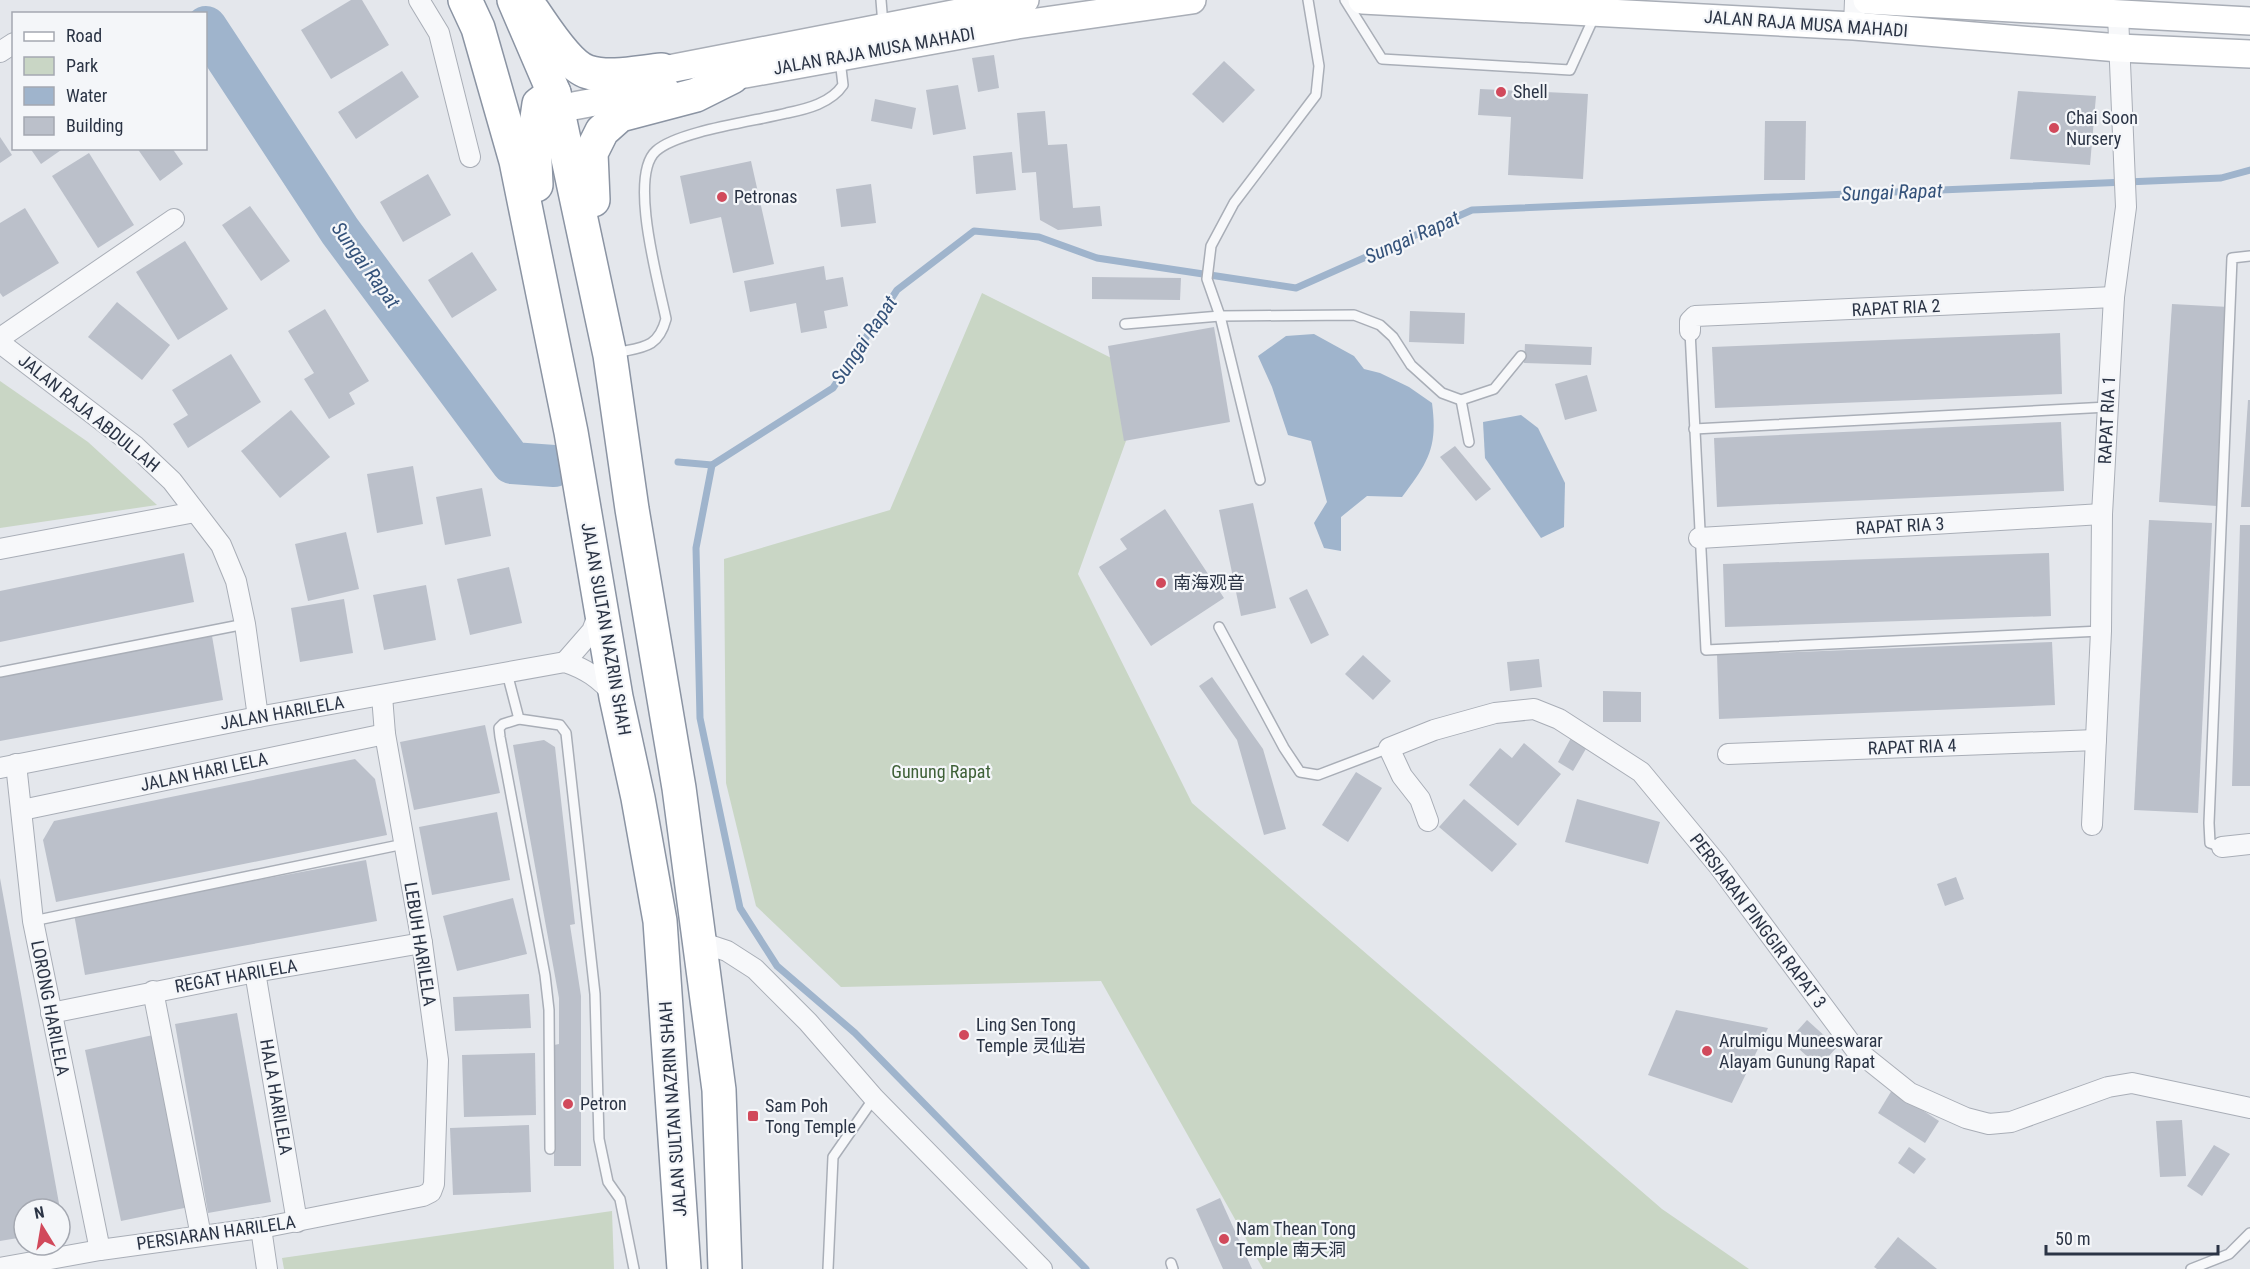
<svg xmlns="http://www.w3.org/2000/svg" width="2250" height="1269" font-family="'Roboto Condensed','Noto Sans SC',sans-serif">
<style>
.green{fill:#c9d6c5}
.water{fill:#9fb4cc}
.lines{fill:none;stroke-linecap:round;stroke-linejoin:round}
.stream{stroke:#9fb4cc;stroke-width:7}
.river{stroke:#9fb4cc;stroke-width:42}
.building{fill:#bbc0ca}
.lane-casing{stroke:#a9aeb7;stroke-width:12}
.street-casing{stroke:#a9aeb7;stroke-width:22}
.secondary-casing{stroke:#a9aeb7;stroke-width:30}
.highway-casing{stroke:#8b94a3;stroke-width:36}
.lane{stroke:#f7f8fa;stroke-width:9}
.street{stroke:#f7f8fa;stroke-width:20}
.secondary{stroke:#fff;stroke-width:27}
.highway{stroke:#fff;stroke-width:33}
.poi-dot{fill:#d1495b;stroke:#f4f6f9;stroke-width:2}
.labels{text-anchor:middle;stroke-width:4.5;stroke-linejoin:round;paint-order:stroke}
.street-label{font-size:18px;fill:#2b3445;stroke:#f4f6f9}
.poi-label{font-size:18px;fill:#2b3445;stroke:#f4f6f9;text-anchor:start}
.park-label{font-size:18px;fill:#3f6138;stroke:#f4f6f9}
.water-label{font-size:20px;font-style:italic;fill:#34527a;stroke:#f4f6f9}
</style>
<rect width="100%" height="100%" fill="#e4e7ec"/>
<g class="green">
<polygon points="982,293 1149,377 1078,574 1192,803 1662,1209 1749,1269 1263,1269 1101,981 841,987 756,906 726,783 724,559 890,510"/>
<polygon points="0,381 88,442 157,505 0,528"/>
<polygon points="612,1211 614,1269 284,1269 282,1258"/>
</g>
<g class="water">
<path d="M1314,334L1354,356L1364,369L1380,373L1409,387L1432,403C1438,448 1428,462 1402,497L1367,496L1341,517V551L1324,548L1314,523L1327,502L1311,441L1288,435L1272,387L1258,356L1286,336Z"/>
<polygon points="1521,415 1538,428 1565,483 1564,527 1541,538 1485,458 1483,422"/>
</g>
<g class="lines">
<g class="stream">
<polyline points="678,462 712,465 833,388 897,290 974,231 1039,237 1097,258 1296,288 1472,210 2221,178 2250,170"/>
<polyline points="712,465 696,548 700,718 740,908 777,966 855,1033 1086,1269"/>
</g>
<polyline class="river" points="206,27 340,231 512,463 554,466"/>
</g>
<g class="building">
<polygon points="351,0 362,0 389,45 331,79 301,30"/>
<polygon points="994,55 999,88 978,92 972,58"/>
<polygon points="1224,61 1255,90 1223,123 1192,94"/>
<polygon points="402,71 419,97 356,139 338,112"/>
<polygon points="958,85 966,129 933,135 926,90"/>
<polygon points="1480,89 1588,94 1583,179 1508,175 1511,117 1478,115"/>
<polygon points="2018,91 2096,96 2090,165 2010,159"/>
<polygon points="875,99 916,108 912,129 871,121"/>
<polygon points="1045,111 1048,145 1067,144 1073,208 1100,206 1102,226 1058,230 1040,220 1036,172 1022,173 1017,113"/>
<polygon points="1765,121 1806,121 1805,180 1764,180"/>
<polygon points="0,137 12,155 0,163"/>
<polygon points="30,148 64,148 41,164"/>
<polygon points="137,148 172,148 183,164 160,181"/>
<polygon points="1012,152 1016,190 976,194 973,156"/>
<polygon points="89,153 134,225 98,248 52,176"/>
<polygon points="751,161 774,264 733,273 721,217 690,224 680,176"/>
<polygon points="428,174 451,215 403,242 380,202"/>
<polygon points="871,184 876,223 841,227 836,189"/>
<polygon points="250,206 290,261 261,281 222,225"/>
<polygon points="25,208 59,263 3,297 0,293 0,223"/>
<polygon points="185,241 228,309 178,340 136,272"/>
<polygon points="472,252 497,290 452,318 428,280"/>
<polygon points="824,266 826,280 843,277 848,306 824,311 827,328 801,333 796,303 750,312 744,281"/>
<polygon points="1092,277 1181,278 1180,300 1092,299"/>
<polygon points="117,302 170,345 142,380 88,337"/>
<polygon points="2172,304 2229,307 2217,506 2159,502"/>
<polygon points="325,309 369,381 349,393 355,404 329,419 304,379 314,373 288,331"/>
<polygon points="1410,311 1465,313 1464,344 1409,342"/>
<polygon points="1214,327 1230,422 1124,441 1108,346"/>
<polygon points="2060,333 2062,394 1715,408 1712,347"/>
<polygon points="1525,344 1592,347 1591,365 1524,363"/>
<polygon points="231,354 261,402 188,448 173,424 188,415 172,390"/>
<polygon points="1587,375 1597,411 1565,420 1555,384"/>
<polygon points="2248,400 2250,400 2250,507 2241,507"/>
<polygon points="291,410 330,457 280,498 241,451"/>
<polygon points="2061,422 2064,491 1717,507 1714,438"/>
<polygon points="1455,446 1491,489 1476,501 1440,457"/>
<polygon points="413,466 423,524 377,533 367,474"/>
<polygon points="482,488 491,536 445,545 436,497"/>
<polygon points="1253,503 1276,608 1241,616 1219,510"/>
<polygon points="1165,509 1224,598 1151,646 1099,567 1127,549 1120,539"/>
<polygon points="2149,520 2212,523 2198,813 2134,810"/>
<polygon points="2240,525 2250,525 2250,786 2232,786"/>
<polygon points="346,532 359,589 308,601 295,544"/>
<polygon points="184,553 194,602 0,642 0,591"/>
<polygon points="2049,553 2051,616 1725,627 1723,564"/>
<polygon points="509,567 522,623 470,635 457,579"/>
<polygon points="426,585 436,640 384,650 373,595"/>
<polygon points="1307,589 1329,635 1311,644 1289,598"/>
<polygon points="344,599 353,653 300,662 291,608"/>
<polygon points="212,636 223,700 0,741 0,676"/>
<polygon points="2052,642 2055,705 1719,719 1717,655"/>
<polygon points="1363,655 1391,681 1373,700 1345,674"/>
<polygon points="1539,659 1542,687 1510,691 1507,662"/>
<polygon points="1212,677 1263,749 1286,829 1264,835 1237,740 1199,686"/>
<polygon points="1603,691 1641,692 1641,722 1603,722"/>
<polygon points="485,725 500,793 414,810 400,742"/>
<polygon points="1571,738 1587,747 1573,771 1558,762"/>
<polygon points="544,740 555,747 575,924 570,925 581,996 581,1166 554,1166 554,1045 559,1044 559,998 513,745"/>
<polygon points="1524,743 1561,774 1518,826 1469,785 1500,748 1512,758"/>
<polygon points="355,759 375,779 387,835 56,902 43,840 54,821"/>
<polygon points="1356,772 1382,788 1348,842 1322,825"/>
<polygon points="1464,799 1517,844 1492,872 1439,827"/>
<polygon points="1577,799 1660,822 1648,864 1565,842"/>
<polygon points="497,812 510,880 432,895 419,827"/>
<polygon points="366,860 377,921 85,975 74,914"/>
<polygon points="1956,877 1964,899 1945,906 1937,884"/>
<polygon points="0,878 60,1209 24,1209 24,1237 0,1241"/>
<polygon points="513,898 527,954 457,971 443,916"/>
<polygon points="529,994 531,1028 455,1031 453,997"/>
<polygon points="1676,1010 1768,1028 1732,1103 1648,1075"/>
<polygon points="237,1013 271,1202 208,1213 175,1024"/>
<polygon points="1807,1020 1837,1047 1819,1067 1789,1040"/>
<polygon points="153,1035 189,1207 121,1221 85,1050"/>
<polygon points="535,1053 536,1115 464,1117 462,1055"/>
<polygon points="1892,1090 1939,1121 1925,1143 1878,1113"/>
<polygon points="2182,1120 2186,1176 2160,1177 2156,1121"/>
<polygon points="529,1125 531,1192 453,1195 450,1128"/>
<polygon points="2214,1145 2230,1154 2202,1196 2187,1186"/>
<polygon points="1909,1147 1926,1159 1914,1174 1898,1163"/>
<polygon points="1220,1198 1252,1269 1223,1269 1196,1209"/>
<polygon points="60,1213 64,1230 60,1230"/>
<polygon points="1898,1237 1937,1269 1877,1269 1874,1267"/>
</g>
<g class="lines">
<defs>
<g id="lane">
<polyline points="881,0 883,25"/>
<polyline points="1345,0 1382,59 1570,70 1594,17"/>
<polyline points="1125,324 1220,316 1354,315 1380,325 1393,337 1411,365 1442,393 1461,400 1494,389 1521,356"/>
<polyline points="1690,331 1706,650 2101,631"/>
<path d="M615,353C642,347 658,349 666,319C659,284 628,176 656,151C678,131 756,121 787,113C807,109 831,103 843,85L840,60"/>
<polyline points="1461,400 1469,442"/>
<polyline points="1694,429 2108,407"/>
<polyline points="1260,480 1220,316 1207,279 1211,246 1234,203 1316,95 1319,66 1308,0"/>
<polyline points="1219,627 1284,748 1300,772 1318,775 1389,748"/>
<polyline points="0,672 245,624"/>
<polyline points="507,673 519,719 560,725 566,733 595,994 599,1139 608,1182 620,1199 634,1269"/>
<polyline points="519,719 503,724 499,728 500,737 545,975 549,1010 550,1149"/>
<polyline points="2222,847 2210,843 2209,823 2232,258 2250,256"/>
<polyline points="33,921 404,844"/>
<polyline points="1171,1263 1173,1269"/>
<polyline points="828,1269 833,1157 874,1098"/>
<polyline points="2191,1269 2229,1254 2250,1233"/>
</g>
<g id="street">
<polyline points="419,0 439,33 470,157"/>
<polyline points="1854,26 1855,0"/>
<polyline points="0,52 14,43"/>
<polyline points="1690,331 1690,321 1695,316 2114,297"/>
<polyline points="0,338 174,219"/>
<polyline points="0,343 135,446 172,481 221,545 236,581 245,624 258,717"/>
<polyline points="1699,538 2102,514"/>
<polyline points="0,549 195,512"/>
<polyline points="565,662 592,631 599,613"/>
<polyline points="1728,754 2096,740"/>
<polyline points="16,764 33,921 100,1250"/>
<path d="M0,768L258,717L565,662C586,669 599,678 614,695"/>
<polyline points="22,810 385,734"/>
<polyline points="1428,821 1420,799 1402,776 1389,748 1434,730 1495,713 1534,709 1559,719 1641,772 1718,865 1855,1049 1910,1093 1966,1118 1989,1124 2011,1122 2108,1087 2132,1083 2250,1108"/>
<polyline points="2092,825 2101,631 2102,514 2114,297 2126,207 2118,15"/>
<polyline points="2222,847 2250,844"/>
<polyline points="700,942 727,951 755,969 808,1022 874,1098 1042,1269"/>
<polyline points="255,972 297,1222"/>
<polyline points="153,991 201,1236"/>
<polyline points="51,1013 255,972 422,943"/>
<polyline points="261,1228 267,1269"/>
<polyline points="0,1268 100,1250 261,1228 423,1196 431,1192 434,1184 438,1060 422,943 385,734 382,696"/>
</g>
<g id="secondary">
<polyline points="1362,0 1854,26 2119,48 2250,54"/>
<polyline points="1867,0 2250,21"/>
<polyline points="643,74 1025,0"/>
<polyline points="712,80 1017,25 1192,0"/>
<polyline points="557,109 665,89"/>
</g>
<g id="highway">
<polyline points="465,0 478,28 516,161 571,432 616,697 638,798 660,921 684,1269"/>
<polyline points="514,0 554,93 610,355 632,509 679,788 719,1090 725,1269"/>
<path d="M533,11C545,28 568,66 588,72C610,79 639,72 662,70"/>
<polyline points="536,185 534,139 539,104 554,93"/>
<polyline points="593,200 591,153 602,131 620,115 696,95 732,77"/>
</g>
</defs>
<use href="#lane" class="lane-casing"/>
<use href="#street" class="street-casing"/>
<use href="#secondary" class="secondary-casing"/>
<use href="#highway" class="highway-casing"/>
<use href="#lane" class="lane"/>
<use href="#street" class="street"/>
<use href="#secondary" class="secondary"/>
<use href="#highway" class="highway"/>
</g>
<g class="poi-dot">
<circle cx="1501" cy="92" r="6"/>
<circle cx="2054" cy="128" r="6"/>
<circle cx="722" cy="197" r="6"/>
<circle cx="1161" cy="583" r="6"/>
<circle cx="964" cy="1035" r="6"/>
<circle cx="1707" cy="1051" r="6"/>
<circle cx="568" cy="1104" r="6"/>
<rect x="747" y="1110" width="12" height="12" rx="3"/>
<circle cx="1224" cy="1239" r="6"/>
</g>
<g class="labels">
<g class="street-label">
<text transform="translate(1806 24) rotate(4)" y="6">JALAN RAJA MUSA MAHADI</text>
<text transform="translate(874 51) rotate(-10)" y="6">JALAN RAJA MUSA MAHADI</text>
<text transform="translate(1896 308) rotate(-3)" y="6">RAPAT RIA 2</text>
<text transform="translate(89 413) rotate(39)" y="6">JALAN RAJA ABDULLAH</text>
<text transform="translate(2107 420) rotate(-87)" y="6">RAPAT RIA 1</text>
<text transform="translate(1900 526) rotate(-3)" y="6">RAPAT RIA 3</text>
<text transform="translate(606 629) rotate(80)" y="6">JALAN SULTAN NAZRIN SHAH</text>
<text transform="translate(282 713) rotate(-10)" y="6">JALAN HARILELA</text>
<text transform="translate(1912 747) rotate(-2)" y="6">RAPAT RIA 4</text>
<text transform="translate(204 772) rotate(-12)" y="6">JALAN HARI LELA</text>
<text transform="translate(1758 921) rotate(53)" y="6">PERSIARAN PINGGIR RAPAT 3</text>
<text transform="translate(420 944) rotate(81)" y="6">LEBUH HARILELA</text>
<text transform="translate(236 976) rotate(-10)" y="6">REGAT HARILELA</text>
<text transform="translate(50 1008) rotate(79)" y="6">LORONG HARILELA</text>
<text transform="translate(276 1097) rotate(80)" y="6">HALA HARILELA</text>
<text transform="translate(673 1109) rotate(-94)" y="6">JALAN SULTAN NAZRIN SHAH</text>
<text transform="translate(216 1233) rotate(-8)" y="6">PERSIARAN HARILELA</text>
</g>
<g class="poi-label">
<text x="1513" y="98">Shell</text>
<text x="2066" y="124">Chai Soon<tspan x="2066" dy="21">Nursery</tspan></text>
<text x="734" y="203">Petronas</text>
<text x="1173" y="589">南海观音</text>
<text x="976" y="1031">Ling Sen Tong<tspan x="976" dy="21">Temple 灵仙岩</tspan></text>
<text x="1719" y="1047">Arulmigu Muneeswarar<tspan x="1719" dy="21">Alayam Gunung Rapat</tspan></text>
<text x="580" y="1110">Petron</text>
<text x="765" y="1112">Sam Poh<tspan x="765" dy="21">Tong Temple</tspan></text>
<text x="1236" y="1235">Nam Thean Tong<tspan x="1236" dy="21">Temple 南天洞</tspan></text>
</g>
<g class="park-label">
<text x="941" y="778">Gunung Rapat</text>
</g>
<g class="water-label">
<text transform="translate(1892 192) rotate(-2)" y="7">Sungai Rapat</text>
<text transform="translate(1412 237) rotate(-24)" y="7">Sungai Rapat</text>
<text transform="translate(366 265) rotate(54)" y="7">Sungai Rapat</text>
<text transform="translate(864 340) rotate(-56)" y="7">Sungai Rapat</text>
</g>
</g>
<rect x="12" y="12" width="195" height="138" fill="#f4f6f9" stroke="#a4a8b1" stroke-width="1.5"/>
<rect x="24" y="32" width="30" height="9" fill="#ffffff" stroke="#a4a8b1" stroke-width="1.5"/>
<text x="66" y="42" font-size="18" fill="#2b3445">Road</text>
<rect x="24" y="57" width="30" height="18" fill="#c9d6c5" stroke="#a4a8b1" stroke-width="1.5"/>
<text x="66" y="72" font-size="18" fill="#2b3445">Park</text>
<rect x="24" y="87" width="30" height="18" fill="#9fb4cc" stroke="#a4a8b1" stroke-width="1.5"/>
<text x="66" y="102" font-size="18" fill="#2b3445">Water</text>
<rect x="24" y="117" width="30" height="18" fill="#bbc0ca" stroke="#a4a8b1" stroke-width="1.5"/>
<text x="66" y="132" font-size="18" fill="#2b3445">Building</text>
<g transform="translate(42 1227) rotate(349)"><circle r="28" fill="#f4f6f9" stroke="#a4a8b1" stroke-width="1.5"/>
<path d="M0-4.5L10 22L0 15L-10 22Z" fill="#d1495b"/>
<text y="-9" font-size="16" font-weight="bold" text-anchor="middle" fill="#2b3445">N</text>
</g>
<path d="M2046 1245v9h172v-9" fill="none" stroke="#2b3445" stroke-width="3"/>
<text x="2055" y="1245" font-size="18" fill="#2b3445" stroke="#f4f6f9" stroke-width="4.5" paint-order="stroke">50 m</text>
</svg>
